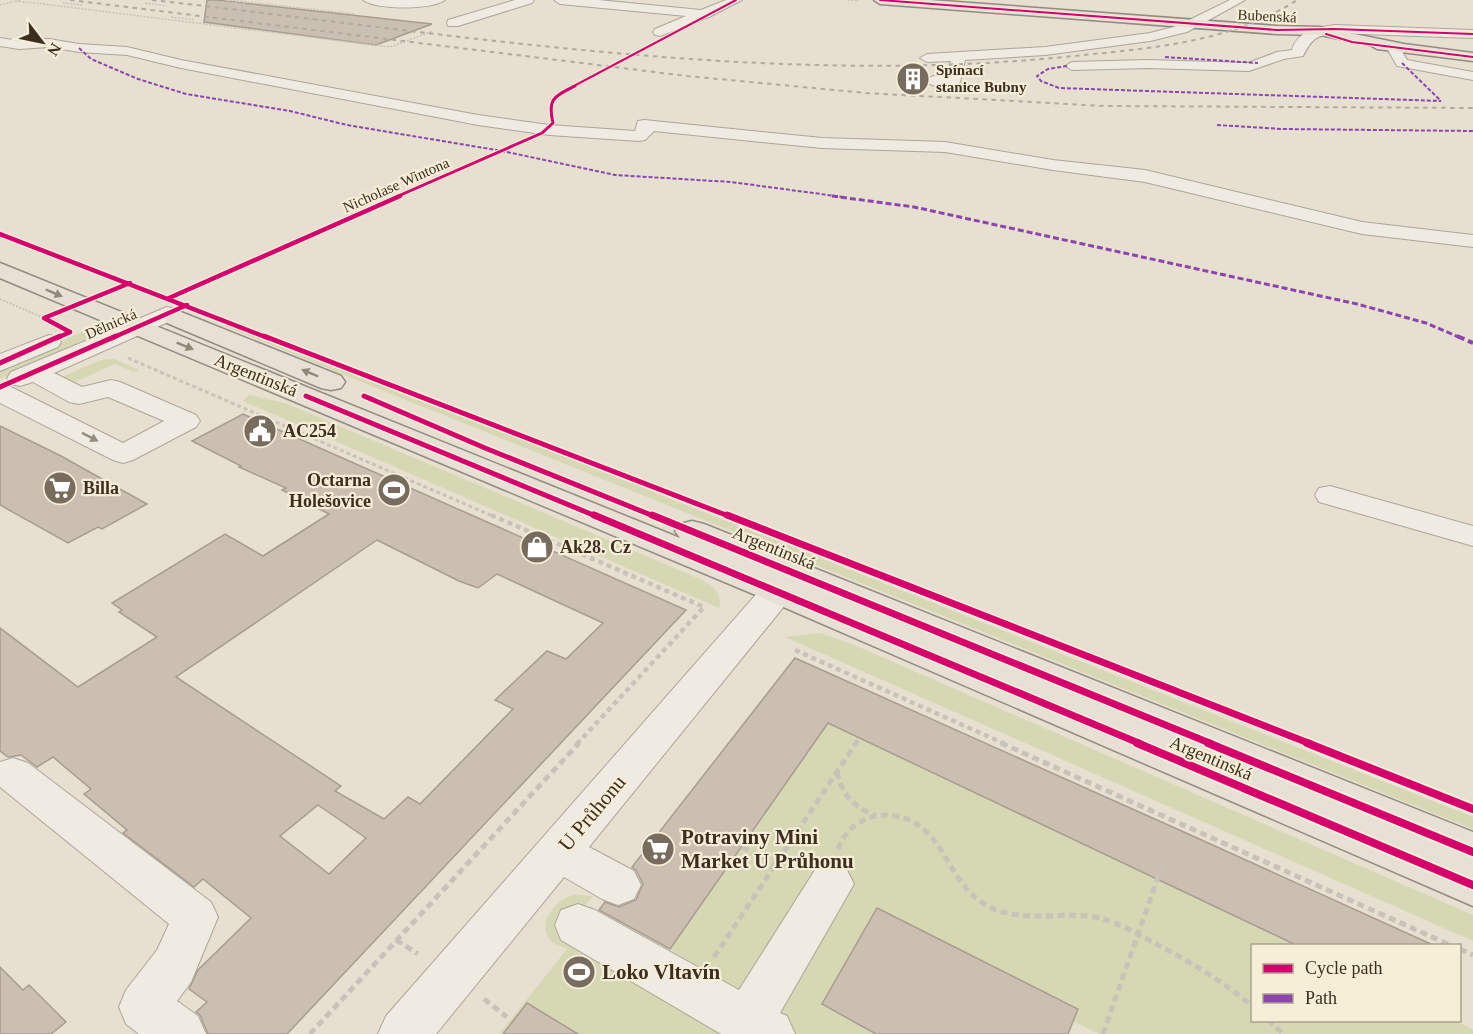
<svg xmlns="http://www.w3.org/2000/svg" width="1473" height="1034" font-family="'Times New Roman',serif">
<style>
.green{fill:#d6d7b3}
.building{fill:#cbbfb2;stroke:#a89c90;stroke-width:1.5;fill-rule:evenodd}
.lines{fill:none;stroke-linecap:round;stroke-linejoin:round}
.minor-casing{stroke:#ada599;stroke-width:2}
.major-casing{stroke:#928b80;stroke-width:3}
.path-far4{stroke:#c8c2b9;stroke-width:1.5;stroke-dasharray:2 1.5;stroke-linecap:butt}
.path-far3{stroke:#c8c2b9;stroke-width:2;stroke-dasharray:2 1.5;stroke-linecap:butt}
.path-far2{stroke:#c8c2b9;stroke-width:3;stroke-dasharray:4 3;stroke-linecap:butt}
.path-far1{stroke:#c8c2b9;stroke-width:4.5;stroke-dasharray:5 4;stroke-linecap:butt}
.path{stroke:#c8c2b9;stroke-width:5;stroke-dasharray:7 4.5;stroke-linecap:butt}
.minor{fill:#efebe3;fill-rule:evenodd}
.major{fill:#e6e1d4;fill-rule:evenodd}
.rail{stroke:#afaaa2;stroke-width:2;stroke-dasharray:4.5 4.5;stroke-linecap:butt}
.quiet-far2{stroke:#8e44ad;stroke-width:2;stroke-dasharray:4 2;stroke-linecap:butt}
.quiet-far1{stroke:#8e44ad;stroke-width:3;stroke-dasharray:6 3;stroke-linecap:butt}
.quiet{stroke:#8e44ad;stroke-width:4;stroke-dasharray:8 4;stroke-linecap:butt}
.cycleway-far5-casing{stroke:#f7eed8;stroke-width:4}
.cycleway-far4-casing{stroke:#f7eed8;stroke-width:5}
.cycleway-far3-casing{stroke:#f7eed8;stroke-width:7}
.cycleway-far2-casing{stroke:#f7eed8;stroke-width:8}
.cycleway-far1-casing{stroke:#f7eed8;stroke-width:10}
.cycleway-casing{stroke:#f7eed8;stroke-width:12}
.cycleway-far5{stroke:#d6006c;stroke-width:2}
.cycleway-far4{stroke:#d6006c;stroke-width:3}
.cycleway-far3{stroke:#d6006c;stroke-width:4.5}
.cycleway-far2{stroke:#d6006c;stroke-width:5}
.cycleway-far1{stroke:#d6006c;stroke-width:7}
.cycleway{stroke:#d6006c;stroke-width:8}
.oneway{fill:#92887a}
.oneway2{fill:#968c82}
.labels{text-anchor:middle;stroke-width:4.5;stroke-linejoin:round;paint-order:stroke}
.far-street-label{font-size:15px;fill:#3d2e20;stroke:#f7eed8}
.far-poi-label{font-size:15px;font-weight:bold;fill:#3d2e20;stroke:#f7eed8;text-anchor:start}
.street-label{font-size:18px;fill:#3d2e20;stroke:#f7eed8}
.poi-label{font-size:18px;font-weight:bold;fill:#3d2e20;stroke:#f7eed8;text-anchor:start}
.near-street-label{font-size:21px;fill:#3d2e20;stroke:#f7eed8}
.near-poi-label{font-size:21px;font-weight:bold;fill:#3d2e20;stroke:#f7eed8;text-anchor:start}
</style>
<rect width="100%" height="100%" fill="#e7e0d1"/>
<g class="green">
<polygon points="222,321 1473,817 1473,829 391,394 225,326"/>
<polygon points="97,328 103,331 0,379 0,368 84,331"/>
<polygon points="114,359 139,370 134,372 115,364 75,382 84,387 79,389 58,379 100,360"/>
<path d="M249,395L285,403L700,579C712,586 723,592 719,608L243,401Z"/>
<polygon points="820,633 852,644 1473,915 1473,941 785,637"/>
<path d="M838,709L862,719L851,734L1296,945L1252,946V1020H1454L1473,1030V1034H1099L1073,1021L1078,1008L877,908L822,1004L876,1034H499L568,948C564,947 558,946 555,944C532,928 555,899 574,895C580,894 588,896 593,896L566,929L665,956Z"/>
</g>
<g class="building">
<polygon points="207,0 216,0 432,24 376,45 204,22"/>
<path d="M243,414L686,610L287,1034H208L200,1015L196,1012L207,1002L189,989L198,970L251,918L203,879L194,887L123,833L127,830L84,794L91,789L53,757L37,767L21,755L8,757L0,751V628L78,687L157,637L119,612L122,610L112,603L225,534L263,556L329,514L282,490L286,488L239,467L241,466L192,441ZM377,540L459,581L478,588L497,574L603,623L566,659L547,651L495,700L513,709L420,804L408,797L384,819L335,791L341,786L176,677ZM318,805L366,838L329,874L280,836Z"/>
<polygon points="0,426 61,456 147,504 102,529 98,527 68,543 0,505"/>
<polygon points="795,658 1195,837 1433,945 1296,945 828,723 670,949 599,910 605,902 619,907 636,900 643,884 636,870 632,867"/>
<polygon points="877,908 1078,1009 1068,1034 876,1034 822,1004"/>
<polygon points="0,967 23,990 29,985 66,1022 51,1034 0,1034"/>
<polygon points="527,1003 578,1034 503,1034"/>
</g>
<g class="lines">
<defs>
<g id="minor">
<path d="M363,0H445C433,10 375,10 363,0Z"/>
<polygon points="515,0 534,0 532,3 458,26 448,26 447,23 448,20"/>
<polygon points="554,0 598,0 701,10 726,0 742,0 709,17 660,36 655,35 653,32 655,29 686,16 560,4"/>
<path d="M1230,0H1245L1187,32L1150,41L1045,55L965,60L960,82C952,89 933,88 925,81L933,76L946,77L951,61L927,62L920,58L927,54L1045,47L1150,33L1177,26Z"/>
<path d="M1335,25L1473,30V38L1335,33C1315,36 1312,39 1303,56L1284,59L1249,71L1148,68L1072,70L1065,66L1072,62L1148,60L1248,63L1277,52L1292,50C1297,31 1318,27 1335,25Z"/>
<polygon points="0,38 19,41 49,39 79,44 127,47 181,60 478,115 549,125 635,131 638,121 644,120 822,138 945,142 1053,160 1145,170 1362,222 1473,235 1473,247 1362,234 1145,182 1053,170 945,152 822,148 654,131 645,140 639,141 549,135 478,125 181,68 127,55 79,52 49,47 19,49 0,46"/>
<polygon points="1399,43 1406,47 1402,51 1407,60 1473,72 1473,80 1397,66 1388,50"/>
<polygon points="167,307 175,309 179,314 175,319 54,373 82,387 111,380 120,382 196,415 200,421 196,427 133,460 123,463 113,460 0,403 0,384 9,386 123,443 164,421 108,397 79,404 69,402 33,382 20,386 11,384 7,378 11,372"/>
<polygon points="49,335 58,337 61,342 58,347 0,371 0,354"/>
<polygon points="1330,486 1473,526 1473,546 1319,502 1315,495 1319,488"/>
<polygon points="778,580 790,583 795,591 790,599 589,847 634,871 641,885 634,899 618,905 602,899 564,877 436,1034 378,1034 386,1016 766,583"/>
<polygon points="13,758 28,763 211,902 218,917 191,982 177,1001 198,1016 206,1034 139,1034 126,1024 119,1007 126,990 157,950 169,924 0,787 0,762"/>
<polygon points="831,864 847,870 854,884 780,1013 787,1016 795,1034 721,1034 561,940 555,925 561,910 578,904 595,910 739,990 815,870"/>
</g>
<g id="major">
<polygon points="874,0 930,0 1277,26 1320,27 1404,44 1473,53 1473,61 1377,49 1370,45 1320,35 1277,34 880,4"/>
<polygon points="0,263 680,538 675,531 680,524 692,521 704,524 1473,832 1473,906 765,599 0,278"/>
<polygon points="176,310 341,376 345,382 341,388 331,390 321,388 167,323 163,318 167,313"/>
</g>
</defs>
<use href="#minor" class="minor-casing"/>
<use href="#major" class="major-casing"/>
<g class="path-far4">
<polyline points="20,0 16,1 44,4"/>
<polyline points="230,0 355,14"/>
<polyline points="848,0 859,1"/>
<polyline points="222,2 245,4"/>
<polyline points="63,3 84,5"/>
<polyline points="145,3 166,6"/>
<polyline points="43,4 390,47 433,31"/>
<polyline points="0,5 16,1"/>
<polyline points="235,15 259,18"/>
<polyline points="171,17 195,20"/>
<polyline points="344,25 373,29"/>
<polyline points="321,35 346,38"/>
<polyline points="572,87 647,47"/>
</g>
<g class="path-far3">
<polyline points="549,108 556,96 575,86"/>
<polyline points="0,234 157,293"/>
<polyline points="178,294 511,147"/>
<polyline points="0,299 44,318"/>
</g>
<g class="path-far2">
<polyline points="128,358 495,517"/>
<polyline points="357,370 702,504"/>
</g>
<g class="path-far1">
<polyline points="491,515 704,607 577,744"/>
<polyline points="863,567 1310,744"/>
<polyline points="795,650 1005,744"/>
<polyline points="855,744 859,739"/>
</g>
<g class="path">
<polyline points="1001,743 1452,946"/>
<polyline points="1306,743 1473,809"/>
<path d="M837,772C842,795 854,807 876,816"/>
<polyline points="742,847 776,864"/>
<path d="M838,849C847,825 870,811 896,816C944,825 946,880 983,903C1017,925 1057,911 1094,917C1113,920 1129,930 1145,938C1183,958 1219,978 1252,1006"/>
<polyline points="396,940 418,954"/>
<polyline points="1460,949 1473,955"/>
<polyline points="714,957 856,743"/>
<polyline points="484,999 507,1017"/>
<polyline points="1268,1020 1283,1034"/>
<polyline points="310,1034 579,743"/>
<polyline points="1103,1034 1164,860"/>
</g>
<use href="#minor" class="minor"/>
<use href="#major" class="major"/>
<g class="rail">
<polyline points="70,0 687,76 866,93 1106,106 1473,108"/>
<path d="M152,0C458,34 765,88 1074,56C1150,48 1231,43 1297,0"/>
</g>
<g class="quiet-far2">
<polyline points="79,48 91,59 138,79 186,94 290,111 347,125 502,151 615,175 731,182 843,197"/>
<polyline points="1165,57 1258,63"/>
<polyline points="1402,63 1441,101"/>
<polyline points="1067,66 1048,69 1037,76 1041,81 1059,88 1441,101"/>
<polyline points="1217,125 1281,129 1473,131"/>
</g>
<polyline class="quiet-far1" points="832,196 914,207 1357,304 1426,323 1461,338"/>
<polyline class="quiet" points="1457,336 1473,343"/>
<defs>
<g id="cycleway-far5">
<polyline points="880,0 1277,30 1335,29 1473,34"/>
<polyline points="1326,34 1352,42 1473,57"/>
<polyline points="572,87 736,0"/>
</g>
<path id="cycleway-far4" d="M396,197L542,133L553,123C547,98 555,96 575,86"/>
<g id="cycleway-far3">
<polyline points="0,234 268,338"/>
<polyline points="169,298 400,196"/>
<polyline points="70,332 44,318 130,283"/>
<polyline points="57,338 70,332"/>
<polyline points="112,338 187,305"/>
</g>
<g id="cycleway-far2">
<polyline points="264,336 731,517"/>
<polyline points="0,363 60,336"/>
<polyline points="0,387 116,336"/>
<polyline points="306,396 598,517"/>
<polyline points="364,396 485,448 656,517"/>
</g>
<g id="cycleway-far1">
<polyline points="594,515 1141,744"/>
<polyline points="652,515 1212,744"/>
<polyline points="727,515 1311,744"/>
</g>
<g id="cycleway">
<polyline points="1137,743 1473,885"/>
<polyline points="1208,743 1473,852"/>
<polyline points="1307,743 1473,809"/>
</g>
</defs>
<use href="#cycleway-far5" class="cycleway-far5-casing"/>
<use href="#cycleway-far4" class="cycleway-far4-casing"/>
<use href="#cycleway-far3" class="cycleway-far3-casing"/>
<use href="#cycleway-far2" class="cycleway-far2-casing"/>
<use href="#cycleway-far1" class="cycleway-far1-casing"/>
<use href="#cycleway" class="cycleway-casing"/>
<use href="#cycleway-far5" class="cycleway-far5"/>
<use href="#cycleway-far4" class="cycleway-far4"/>
<use href="#cycleway-far3" class="cycleway-far3"/>
<use href="#cycleway-far2" class="cycleway-far2"/>
<use href="#cycleway-far1" class="cycleway-far1"/>
<use href="#cycleway" class="cycleway"/>
</g>
<defs><path id="oneway-solid" d="M-6-.8H1V-3.2L6.5 0L1 3.2V.8H-6Z" transform="scale(1.5)"/></defs>
<g class="oneway">
<use href="#oneway-solid" transform="translate(54 293) rotate(23)"/>
<use href="#oneway-solid" transform="translate(185 346) rotate(22)"/>
<use href="#oneway-solid" transform="translate(310 373) rotate(-157)"/>
</g>
<use class="oneway2" href="#oneway-solid" transform="translate(90 437) rotate(27)"/>
<defs>
<symbol id="building-disc" viewBox="-11 -11 22 22"><circle r="9.5" fill="#786c5e" stroke="#f7eed8"/><path d="M-4-6H4V6H1V3H-1V6H-4ZM-2.5-4.3h1.7v1.8h-1.7ZM.8-4.3h1.7v1.8H.8ZM-2.5-1h1.7V.8h-1.7ZM.8-1h1.7V.8H.8Z" fill="#fff"/></symbol>
<symbol id="civic-disc" viewBox="-11 -11 22 22"><circle r="9.5" fill="#786c5e" stroke="#f7eed8"/><path d="M-.6-6.5H3V-4.5H.6V-3L4-1V1h2V6H-6V1h2V-1L-.6-3ZM-1.2 2.5V6h2.4V2.5Z" fill="#fff"/></symbol>
<symbol id="supermarket-disc" viewBox="-11 -11 22 22"><circle r="9.5" fill="#786c5e" stroke="#f7eed8"/><path d="M-6-5.5h2.5l.6 2H6L4.5 2H-2.5L-4.4-4H-6ZM-1.5 3.2a1.3 1.3 0 1 0 .1 0ZM3 3.2a1.3 1.3 0 1 0 .1 0Z" fill="#fff"/></symbol>
<symbol id="stadium-disc" viewBox="-11 -11 22 22"><circle r="9.5" fill="#786c5e" stroke="#f7eed8"/><path d="M0-5a6.5 5 0 1 0 0 10a6.5 5 0 1 0 0-10ZM-3.5-1.8h7v3.6h-7Z" fill="#fff"/></symbol>
<symbol id="shop-disc" viewBox="-11 -11 22 22"><circle r="9.5" fill="#786c5e" stroke="#f7eed8"/><path d="M-5-2.5h2.3a2.7 3.5 0 0 1 5.4 0H5L5.5 6h-11ZM-1.5-2.5h3a1.5 2.3 0 0 0-3 0Z" fill="#fff"/></symbol>
</defs>
<g fill-rule="evenodd">
<use href="#building-disc" x="894" y="60" width="38" height="38"/>
<use href="#civic-disc" x="241" y="412" width="38" height="38"/>
<use href="#supermarket-disc" x="41" y="469" width="38" height="38"/>
<use href="#stadium-disc" x="375" y="471" width="38" height="38"/>
<use href="#shop-disc" x="518" y="528" width="38" height="38"/>
<use href="#supermarket-disc" x="639" y="830" width="38" height="38"/>
<use href="#stadium-disc" x="560" y="953" width="38" height="38"/>
</g>
<g class="labels">
<g class="far-street-label">
<text transform="translate(1267 16) rotate(3)" y="5">Bubenská</text>
<text transform="translate(396 185) rotate(-24)" y="5">Nicholase Wintona</text>
<text transform="translate(111 324) rotate(-24)" y="5">Dělnická</text>
</g>
<g class="far-poi-label">
<text x="936" y="75">Spínací<tspan x="936" dy="17">stanice Bubny</tspan></text>
</g>
<g class="street-label">
<text transform="translate(256 375) rotate(22)" y="6">Argentinská</text>
<text transform="translate(774 548) rotate(22)" y="6">Argentinská</text>
<text transform="translate(1211 758) rotate(23)" y="6">Argentinská</text>
</g>
<g class="poi-label">
<text x="283" y="437">AC254</text>
<text x="371" y="486" text-anchor="end">Octarna<tspan x="371" dy="21">Holešovice</tspan></text>
<text x="83" y="494">Billa</text>
<text x="560" y="553">Ak28. Cz</text>
</g>
<g class="near-street-label">
<text transform="translate(592 813) rotate(-50)" y="7">U Průhonu</text>
</g>
<g class="near-poi-label">
<text x="681" y="844">Potraviny Mini<tspan x="681" dy="24">Market U Průhonu</tspan></text>
<text x="602" y="979">Loko Vltavín</text>
</g>
</g>
<rect x="1251" y="944" width="210" height="78" fill="#f7eed8" stroke="#ada18e" stroke-width="1.5"/>
<rect x="1263" y="964" width="30" height="9" fill="#d6006c" stroke="#ada18e" stroke-width="1.5"/>
<text x="1305" y="974" font-size="18" fill="#3d2e20">Cycle path</text>
<rect x="1263" y="994" width="30" height="9" fill="#8e44ad" stroke="#ada18e" stroke-width="1.5"/>
<text x="1305" y="1004" font-size="18" fill="#3d2e20">Path</text>
<g transform="translate(42 42) rotate(122)" stroke="#f7eed8" stroke-width="4.5" paint-order="stroke">
<path d="M0-4.5L10 22L0 15L-10 22Z" fill="#3d2e20"/>
<text y="-9" font-size="16" font-weight="bold" text-anchor="middle" fill="#3d2e20">N</text>
</g>
</svg>
